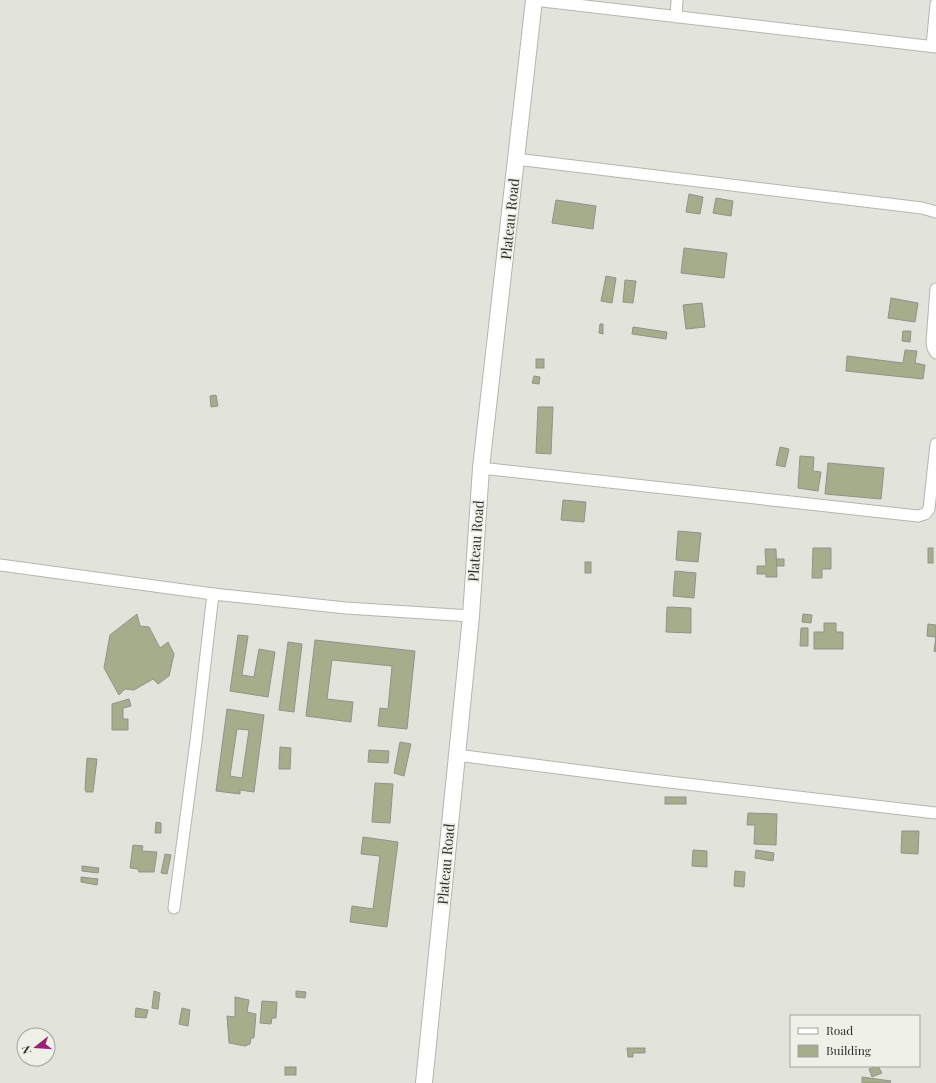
<svg xmlns="http://www.w3.org/2000/svg" width="936" height="1083" font-family="'Playfair Display',serif">
<style>
.building{fill:#a6ad8b;stroke:#91938c;fill-rule:evenodd}
.lines{fill:none;stroke-linecap:round;stroke-linejoin:round}
.street-casing{stroke:#b4b6ae;stroke-width:13}
.secondary-casing{stroke:#b4b6ae;stroke-width:18}
.street{stroke:#fff;stroke-width:11}
.secondary{stroke:#fff;stroke-width:16}
.labels{text-anchor:middle;stroke-width:3.5;stroke-linejoin:round;paint-order:stroke}
.street-label{font-size:14px;fill:#2f2f2c;stroke:#eff1e9}
</style>
<rect width="100%" height="100%" fill="#e2e4dc"/>
<g class="building">
<polygon points="689,194 703,197 700,214 686,212"/>
<polygon points="716,198 733,201 731,216 713,213"/>
<polygon points="556,200 596,206 593,229 552,223"/>
<polygon points="684,248 727,253 724,278 681,273"/>
<polygon points="606,276 616,278 612,303 601,301"/>
<polygon points="625,280 636,281 633,303 623,302"/>
<polygon points="891,298 918,303 915,322 888,318"/>
<polygon points="702,303 705,327 686,329 683,305"/>
<polygon points="600,324 603,324 603,334 599,333"/>
<polygon points="633,327 667,332 666,339 632,334"/>
<polygon points="903,331 911,331 910,342 902,341"/>
<polygon points="905,350 917,351 915,363 925,365 923,379 846,371 847,356 903,363"/>
<rect x="536" y="359" width="8" height="9"/>
<polygon points="534,376 540,377 539,384 532,383"/>
<polygon points="216,395 218,406 211,407 210,396"/>
<polygon points="538,407 553,407 551,454 536,453"/>
<polygon points="780,447 789,449 785,467 776,465"/>
<polygon points="800,456 814,457 813,471 821,472 818,491 798,488"/>
<polygon points="828,463 884,468 881,499 825,494"/>
<polygon points="563,500 586,502 584,522 561,520"/>
<polygon points="678,531 701,533 698,562 676,560"/>
<polygon points="813,548 831,548 831,569 822,569 822,578 812,578"/>
<rect x="928" y="548" width="5" height="15"/>
<polygon points="765,549 776,549 777,577 766,577 766,574 757,574 757,566 766,566"/>
<polygon points="776,559 784,559 784,566 777,566"/>
<rect x="585" y="562" width="6" height="11"/>
<polygon points="675,571 696,573 694,598 673,596"/>
<polygon points="667,607 691,608 691,633 666,632"/>
<polygon points="137,614 140,626 149,627 160,648 168,642 174,654 169,676 158,684 153,679 134,690 125,689 119,695 104,668 110,635"/>
<polygon points="803,614 812,615 811,623 802,622"/>
<polygon points="824,623 836,623 836,632 843,632 843,649 814,649 814,632 824,632"/>
<polygon points="928,624 936,625 936,652 934,651 936,637 927,636"/>
<polygon points="801,628 808,628 808,646 800,646"/>
<polygon points="238,635 248,636 242,675 254,677 259,649 275,652 268,697 230,691"/>
<polygon points="315,640 415,651 407,729 378,726 380,708 388,709 392,666 332,660 327,699 353,702 351,722 306,716"/>
<polygon points="288,642 302,644 294,712 279,710"/>
<polygon points="129,699 131,706 123,708 123,719 128,719 128,730 112,730 112,704"/>
<path d="M227,709L264,715L254,792L240,790V794L216,791ZM237,729L249,730L242,778L230,776Z"/>
<polygon points="400,742 411,744 404,776 394,773"/>
<polygon points="280,747 291,748 290,769 279,769"/>
<polygon points="369,750 389,751 388,763 368,762"/>
<polygon points="87,758 97,759 93,792 86,792 85,789"/>
<polygon points="375,783 393,784 390,823 372,822"/>
<rect x="665" y="797" width="21" height="7"/>
<polygon points="748,813 777,814 776,845 754,844 755,825 747,825"/>
<polygon points="156,822 161,823 161,833 155,833"/>
<polygon points="902,831 919,831 918,854 901,853"/>
<polygon points="363,837 398,842 387,927 350,922 352,906 373,909 380,856 361,854"/>
<polygon points="133,845 143,846 142,851 157,852 154,872 139,872 138,869 130,868"/>
<polygon points="693,850 707,851 707,867 692,866"/>
<polygon points="756,850 774,853 773,861 755,858"/>
<polygon points="165,854 171,855 167,874 161,873"/>
<polygon points="82,866 99,868 98,873 82,871"/>
<polygon points="735,871 745,872 744,887 734,886"/>
<polygon points="81,877 98,879 97,885 81,882"/>
<polygon points="154,991 160,993 158,1009 152,1008"/>
<polygon points="296,991 306,992 305,998 296,997"/>
<polygon points="235,997 249,1000 247,1012 256,1014 254,1038 251,1038 250,1044 245,1046 229,1043 227,1016 235,1017"/>
<polygon points="262,1001 277,1002 276,1018 272,1018 271,1024 260,1023"/>
<polygon points="136,1008 148,1010 146,1018 135,1017"/>
<polygon points="182,1008 190,1010 188,1026 179,1024"/>
<polygon points="627,1048 645,1048 645,1053 633,1053 633,1057 628,1057"/>
<polygon points="876,1066 878,1066 882,1073 872,1077 869,1069"/>
<rect x="285" y="1067" width="11" height="8"/>
<polygon points="862,1077 891,1081 890,1083 862,1083"/>
</g>
<g class="lines">
<defs>
<g id="street">
<polyline points="534,0 936,47"/>
<polyline points="676,17 677,0"/>
<polyline points="932,46 936,4"/>
<polyline points="516,159 922,208 936,212"/>
<polyline points="936,289 932,342 933,348 936,353"/>
<polyline points="481,468 918,516 925,514 929,509 936,444"/>
<polyline points="0,565 213,594"/>
<polyline points="456,755 652,780 936,813"/>
<polyline points="174,908 196,741 213,594 346,608 471,616"/>
</g>
<polyline id="secondary" points="424,1083 471,616 481,468 534,0"/>
</defs>
<use href="#street" class="street-casing"/>
<use href="#secondary" class="secondary-casing"/>
<use href="#street" class="street"/>
<use href="#secondary" class="secondary"/>
</g>
<g class="labels">
<g class="street-label">
<text transform="translate(510 219) rotate(-84)" y="5">Plateau Road</text>
<text transform="translate(476 541) rotate(-86)" y="5">Plateau Road</text>
<text transform="translate(446 864) rotate(-85)" y="5">Plateau Road</text>
</g>
</g>
<rect x="790" y="1015" width="130" height="52" fill="#eff1e9" stroke="#a2a39d"/>
<rect x="798" y="1028" width="20" height="6" fill="#ffffff" stroke="#a2a39d"/>
<text x="826" y="1035" font-size="12" fill="#2f2f2c">Road</text>
<rect x="798" y="1045" width="20" height="12" fill="#a6ad8b" stroke="#a2a39d"/>
<text x="826" y="1055" font-size="12" fill="#2f2f2c">Building</text>
<g transform="translate(36 1047) rotate(253)"><circle r="19" fill="#eff1e9" stroke="#a2a39d"/>
<path d="M0-3L7 15L0 10L-7 15Z" fill="#9f2175"/>
<text y="-6" font-size="11" font-weight="bold" text-anchor="middle" fill="#2f2f2c">N</text>
</g>
</svg>
